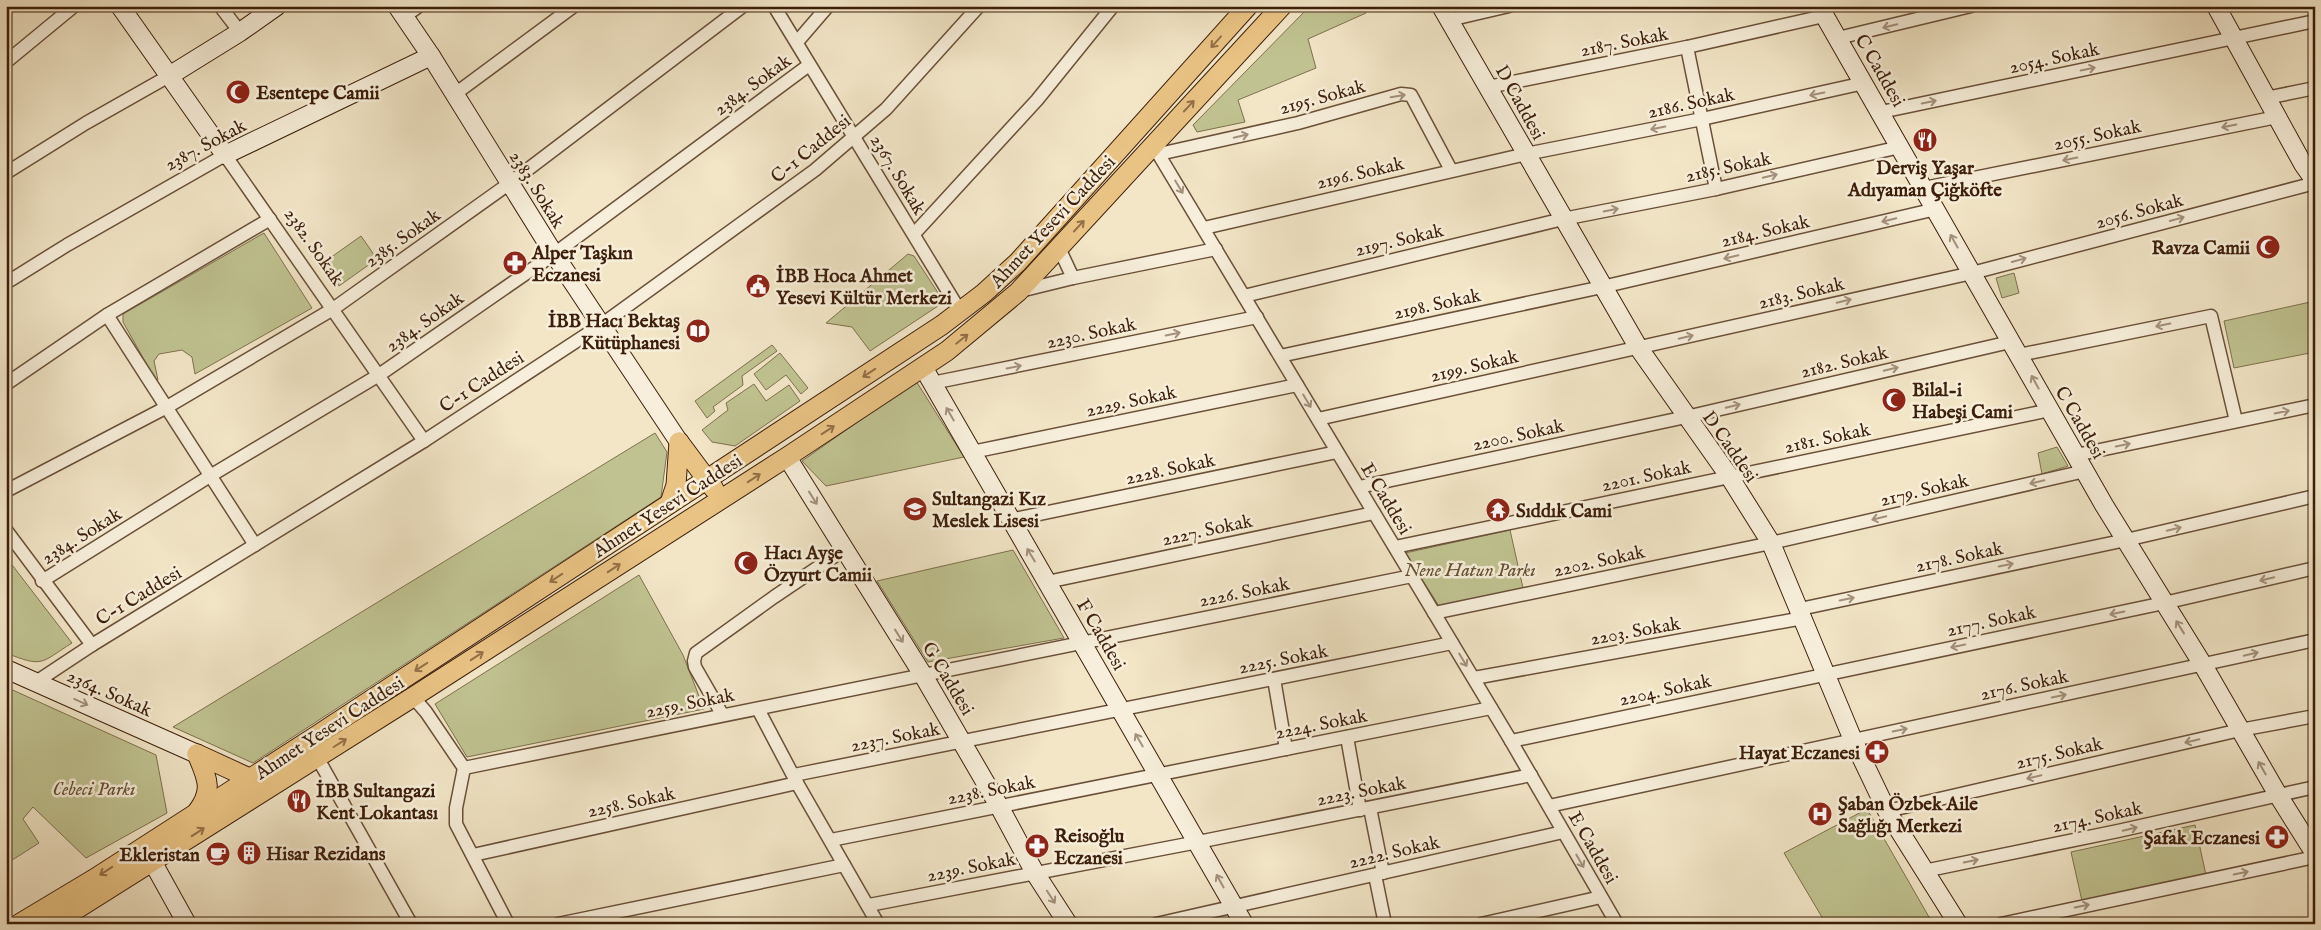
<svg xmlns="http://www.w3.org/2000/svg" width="2321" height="930" font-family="'IM FELL English',serif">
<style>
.green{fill:#c0c391;stroke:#7e704e}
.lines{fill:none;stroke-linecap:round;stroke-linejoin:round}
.street-casing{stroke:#6a5039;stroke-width:15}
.secondary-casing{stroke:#3d1e0a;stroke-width:20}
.primary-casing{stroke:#3d1e0a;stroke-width:21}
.street{stroke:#f7efdb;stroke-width:12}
.secondary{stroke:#f7efdb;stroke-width:18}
.primary{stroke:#e9c384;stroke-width:19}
.oneway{stroke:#a3917d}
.oneway2{stroke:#937047}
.labels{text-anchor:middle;stroke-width:5;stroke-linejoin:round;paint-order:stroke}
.street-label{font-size:19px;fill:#3d1e0a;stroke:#f7efdb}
.poi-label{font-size:19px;font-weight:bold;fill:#3d1e0a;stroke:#f7efdb;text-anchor:start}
.park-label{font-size:19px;font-style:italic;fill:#645032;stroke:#f7efdb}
</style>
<rect width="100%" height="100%" fill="#f2e6c7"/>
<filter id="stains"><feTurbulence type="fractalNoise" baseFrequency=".004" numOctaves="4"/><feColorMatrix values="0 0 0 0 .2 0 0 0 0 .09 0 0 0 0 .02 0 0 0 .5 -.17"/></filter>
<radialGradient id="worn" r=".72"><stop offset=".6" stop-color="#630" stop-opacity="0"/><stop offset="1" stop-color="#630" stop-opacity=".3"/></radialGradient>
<g class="green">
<polygon points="1310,6 1362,6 1366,13 1308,39 1316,68 1238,100 1245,122 1197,132 1193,125"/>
<polygon points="264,233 312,308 195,374 192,357 182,350 159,354 154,361 158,380 156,381 123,322 123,314"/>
<polygon points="361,236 377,259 339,286 323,263"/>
<polygon points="908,254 914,256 944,302 870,351 852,327 826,323"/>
<polygon points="2014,273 2019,293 2002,298 1996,278"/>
<polygon points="2315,301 2315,352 2234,368 2224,321"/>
<polygon points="772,345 777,351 742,376 743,385 713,407 715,411 707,418 695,401"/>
<polygon points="780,353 808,388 801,394 786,375 766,390 754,374"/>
<polygon points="916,381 964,457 826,486 802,461"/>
<polygon points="754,384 766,401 789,385 800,401 735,446 712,442 702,430 728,410 726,403"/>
<polygon points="655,433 667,452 661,497 253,763 173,727"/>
<polygon points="2057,447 2068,466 2042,474 2038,453"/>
<polygon points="1510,530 1523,588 1439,606 1405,553"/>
<polygon points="1013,550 1064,638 928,662 877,581"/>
<path d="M6,557L72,643C40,663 44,668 6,653Z"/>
<polygon points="639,575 683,655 704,709 467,757 435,704"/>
<polygon points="6,687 156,755 167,813 86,858 33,807 23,819 39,843 6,864"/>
<polygon points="1867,809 1933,924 1826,924 1784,853"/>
<polygon points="2195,825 2206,875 2082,901 2071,852"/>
</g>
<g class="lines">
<defs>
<g id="street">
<polyline points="220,6 240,32"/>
<polyline points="774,6 960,311"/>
<polyline points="404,17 419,6"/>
<polyline points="1449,20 1509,6"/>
<polyline points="1838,38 1971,6"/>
<polyline points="797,42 828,6"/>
<polyline points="1687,47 1716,189"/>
<polyline points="6,62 74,6"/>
<polyline points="1488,87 1687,47 1824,16"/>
<polyline points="455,94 574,6"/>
<polyline points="2266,98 2315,88"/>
<polyline points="1881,112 2315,21"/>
<polyline points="1153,145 1511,741 1617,924"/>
<polyline points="1159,154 1298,123 1401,94 1411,95 1451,170"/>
<polyline points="6,173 86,123 169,76"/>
<polyline points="1924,188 2277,117"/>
<polyline points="1204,228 1526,154 1702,119 1864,83"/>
<polyline points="914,234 1037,100 1113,6"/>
<polyline points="1073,278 1216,249"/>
<polyline points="6,283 67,245 225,155 424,441"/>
<polyline points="1020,291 1073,278 1059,248"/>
<polyline points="1244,296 1563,219 1716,189 1900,147"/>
<polyline points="107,315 255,545"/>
<polyline points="2019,355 2211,316 2236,421"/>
<polyline points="1280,356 1602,287 1936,209"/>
<polyline points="932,383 1257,317"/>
<polyline points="6,384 107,315 270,219"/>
<polyline points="1318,419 1972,273 2315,183"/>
<polyline points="972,452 1297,385"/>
<polyline points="2076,455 2315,405"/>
<polyline points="1359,487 1686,417 2010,342"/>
<polyline points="6,491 167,407 333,309 510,183 743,6"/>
<polyline points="1010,520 1337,452"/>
<polyline points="6,530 92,645"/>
<polyline points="1395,547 2050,410"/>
<polyline points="42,581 210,476 379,375 554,254 809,65"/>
<polyline points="1047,582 1374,513"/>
<polyline points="1800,609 2126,540 2315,496"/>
<polyline points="1434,613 1771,543 2085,471"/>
<polyline points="1474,678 1803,618"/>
<polyline points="1274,679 1286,749"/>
<polyline points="36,682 92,645 424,441 601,325 815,170 886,109 979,6"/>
<polyline points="413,697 426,712 464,768 456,808 456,824 508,924"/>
<polyline points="758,709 797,783 878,924"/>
<polyline points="722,714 695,667 694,661 696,653 774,597 845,549"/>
<polyline points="1347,737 1360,810"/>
<polyline points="1511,741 2164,603 2315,568"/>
<polyline points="317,757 411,924"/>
<polyline points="464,768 1412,576"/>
<polyline points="794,775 1452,643"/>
<polyline points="1549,806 2315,640"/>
<polyline points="1370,808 1383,873"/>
<polyline points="1887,811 2240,730 2315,716"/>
<polyline points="831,840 1491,708"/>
<polyline points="473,855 797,783"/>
<polyline points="1924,871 2118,831 2315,787"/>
<polyline points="1375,875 1385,924"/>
<polyline points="869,905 1198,842 1531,775"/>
<polyline points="558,924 844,865"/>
<polyline points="1156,924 1563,832"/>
<polyline points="1481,924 1601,897"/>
<polyline points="2001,924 2315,857"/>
</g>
<g id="secondary">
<polyline points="120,6 225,155 431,56"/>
<polyline points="397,6 431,56 554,254 679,442"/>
<polyline points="1441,6 1638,347 1729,476 1771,543 1853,740 1887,811 1958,924"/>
<polyline points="1819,6 2104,505 2203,665 2278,795 2315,854"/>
<polyline points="2216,6 2303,164 2315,181"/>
<polyline points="169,76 240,32 277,6"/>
<polyline points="923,367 1244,924"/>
<polyline points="787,457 923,675 999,806 1035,873 1068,924"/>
<polyline points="6,669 197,754"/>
<polyline points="152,861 187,924"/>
</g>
<g id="primary">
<polyline points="679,442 714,489"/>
<polyline points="670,503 676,485 679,442"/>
<polyline points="197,754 258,782"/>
<path d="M197,754C207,778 214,790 197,812"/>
<polyline points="19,924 94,879 316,736 942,325 984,293 1018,262 1248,6"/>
<polyline points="53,924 413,697 787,457 947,351 1018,292 1282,6"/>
</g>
</defs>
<use href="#street" class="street-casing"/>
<use href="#secondary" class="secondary-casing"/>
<use href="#primary" class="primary-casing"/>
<use href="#street" class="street"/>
<use href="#secondary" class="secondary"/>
<use href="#primary" class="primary"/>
</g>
<defs><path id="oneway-shaft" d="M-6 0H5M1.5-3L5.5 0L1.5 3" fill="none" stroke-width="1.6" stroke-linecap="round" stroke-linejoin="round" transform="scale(1.25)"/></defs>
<g class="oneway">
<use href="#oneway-shaft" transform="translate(1890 26) rotate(167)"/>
<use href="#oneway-shaft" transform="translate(2088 69) rotate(-12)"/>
<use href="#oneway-shaft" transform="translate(1817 94) rotate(168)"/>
<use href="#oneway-shaft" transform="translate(1398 96) rotate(-10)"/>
<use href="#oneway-shaft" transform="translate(1929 102) rotate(-12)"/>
<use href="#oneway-shaft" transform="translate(2229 126) rotate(168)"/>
<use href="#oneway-shaft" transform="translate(1658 128) rotate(169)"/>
<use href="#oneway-shaft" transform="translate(1241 136) rotate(-13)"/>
<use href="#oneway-shaft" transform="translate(2070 159) rotate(168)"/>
<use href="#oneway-shaft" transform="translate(1770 176) rotate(-13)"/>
<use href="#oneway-shaft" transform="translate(1179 187) rotate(59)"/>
<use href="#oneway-shaft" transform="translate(1611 210) rotate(-11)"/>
<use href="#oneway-shaft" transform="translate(2177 219) rotate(-15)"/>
<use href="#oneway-shaft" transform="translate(1889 220) rotate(167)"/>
<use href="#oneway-shaft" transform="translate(1954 241) rotate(-119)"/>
<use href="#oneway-shaft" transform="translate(1731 257) rotate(167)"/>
<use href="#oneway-shaft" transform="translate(2019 260) rotate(-15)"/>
<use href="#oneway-shaft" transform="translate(1844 301) rotate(-13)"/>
<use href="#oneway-shaft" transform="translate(2163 325) rotate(169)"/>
<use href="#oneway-shaft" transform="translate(1173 334) rotate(-12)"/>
<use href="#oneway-shaft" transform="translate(1686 337) rotate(-13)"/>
<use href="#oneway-shaft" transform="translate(1014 367) rotate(-12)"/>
<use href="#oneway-shaft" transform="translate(1891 369) rotate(-13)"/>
<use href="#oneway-shaft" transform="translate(2035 382) rotate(-119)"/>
<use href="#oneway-shaft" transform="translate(1307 401) rotate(59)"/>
<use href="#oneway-shaft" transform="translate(1733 406) rotate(-13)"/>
<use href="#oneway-shaft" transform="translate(2282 412) rotate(-11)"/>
<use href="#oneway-shaft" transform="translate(950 414) rotate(-120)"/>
<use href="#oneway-shaft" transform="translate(2123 445) rotate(-12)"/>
<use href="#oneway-shaft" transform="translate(2037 482) rotate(167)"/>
<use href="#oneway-shaft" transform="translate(813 498) rotate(58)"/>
<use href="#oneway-shaft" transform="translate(1879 518) rotate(167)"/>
<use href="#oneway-shaft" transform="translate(2174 529) rotate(-13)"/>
<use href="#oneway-shaft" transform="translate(1031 555) rotate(-121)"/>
<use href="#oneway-shaft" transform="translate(2006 565) rotate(-12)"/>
<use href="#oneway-shaft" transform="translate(2267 579) rotate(167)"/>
<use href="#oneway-shaft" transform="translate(1847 599) rotate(-12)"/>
<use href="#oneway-shaft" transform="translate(2117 613) rotate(168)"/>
<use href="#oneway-shaft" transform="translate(2180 627) rotate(-122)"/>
<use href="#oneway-shaft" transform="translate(899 636) rotate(58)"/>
<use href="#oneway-shaft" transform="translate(1958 646) rotate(168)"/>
<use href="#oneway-shaft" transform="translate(2251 654) rotate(-13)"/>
<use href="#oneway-shaft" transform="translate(1463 660) rotate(59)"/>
<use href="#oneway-shaft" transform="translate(2059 696) rotate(-12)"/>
<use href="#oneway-shaft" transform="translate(81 702) rotate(24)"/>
<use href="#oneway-shaft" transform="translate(1900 730) rotate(-12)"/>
<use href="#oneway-shaft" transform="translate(1139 740) rotate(-120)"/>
<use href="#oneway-shaft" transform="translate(2192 741) rotate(167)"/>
<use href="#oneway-shaft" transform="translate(2262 768) rotate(-120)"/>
<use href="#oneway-shaft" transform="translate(2034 777) rotate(167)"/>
<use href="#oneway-shaft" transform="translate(2130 829) rotate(-13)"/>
<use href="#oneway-shaft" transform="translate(1580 861) rotate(60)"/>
<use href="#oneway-shaft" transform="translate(1971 861) rotate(-12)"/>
<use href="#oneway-shaft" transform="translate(2241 873) rotate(-12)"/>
<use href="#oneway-shaft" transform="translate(1220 881) rotate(-119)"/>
<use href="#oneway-shaft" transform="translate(1051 897) rotate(57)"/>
<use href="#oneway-shaft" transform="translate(2082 906) rotate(-12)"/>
</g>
<g class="oneway2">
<use href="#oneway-shaft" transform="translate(1216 42) rotate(132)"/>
<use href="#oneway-shaft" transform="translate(1189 106) rotate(-47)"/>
<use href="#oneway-shaft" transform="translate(1079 226) rotate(-47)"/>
<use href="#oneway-shaft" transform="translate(962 339) rotate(-39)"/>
<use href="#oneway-shaft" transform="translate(869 373) rotate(147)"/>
<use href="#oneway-shaft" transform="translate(828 430) rotate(-33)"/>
<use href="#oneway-shaft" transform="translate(754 478) rotate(-33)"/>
<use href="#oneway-shaft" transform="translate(614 568) rotate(-33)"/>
<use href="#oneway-shaft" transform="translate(556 578) rotate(147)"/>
<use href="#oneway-shaft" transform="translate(477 656) rotate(-33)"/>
<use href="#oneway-shaft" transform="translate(421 667) rotate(147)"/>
<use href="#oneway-shaft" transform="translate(340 743) rotate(-32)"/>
<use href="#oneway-shaft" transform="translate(198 832) rotate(-33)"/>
<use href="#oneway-shaft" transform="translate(106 871) rotate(147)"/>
</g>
<defs>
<symbol id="mosque-disc" viewBox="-11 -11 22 22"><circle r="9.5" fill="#8f2418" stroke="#f7efdb"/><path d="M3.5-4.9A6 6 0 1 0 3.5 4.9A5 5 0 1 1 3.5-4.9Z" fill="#fff"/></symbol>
<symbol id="restaurant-disc" viewBox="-11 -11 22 22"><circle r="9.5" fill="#8f2418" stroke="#f7efdb"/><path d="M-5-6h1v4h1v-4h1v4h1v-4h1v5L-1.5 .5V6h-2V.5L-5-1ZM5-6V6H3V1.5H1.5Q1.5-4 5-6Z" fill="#fff"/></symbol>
<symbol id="pharmacy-disc" viewBox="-11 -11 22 22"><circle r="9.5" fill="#8f2418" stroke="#f7efdb"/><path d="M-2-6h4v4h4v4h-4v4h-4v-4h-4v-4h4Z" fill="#fff"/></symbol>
<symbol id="civic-disc" viewBox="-11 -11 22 22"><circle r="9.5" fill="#8f2418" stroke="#f7efdb"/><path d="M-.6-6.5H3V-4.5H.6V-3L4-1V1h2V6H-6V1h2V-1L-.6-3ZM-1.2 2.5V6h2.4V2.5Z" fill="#fff"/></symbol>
<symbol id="library-disc" viewBox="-11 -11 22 22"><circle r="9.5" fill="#8f2418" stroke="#f7efdb"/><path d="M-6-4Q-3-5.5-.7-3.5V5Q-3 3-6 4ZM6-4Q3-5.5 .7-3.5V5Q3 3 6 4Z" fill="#fff"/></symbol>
<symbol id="school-disc" viewBox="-11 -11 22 22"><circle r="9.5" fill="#8f2418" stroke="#f7efdb"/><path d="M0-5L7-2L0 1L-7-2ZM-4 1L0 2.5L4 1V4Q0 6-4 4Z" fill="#fff"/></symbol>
<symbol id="temple-disc" viewBox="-11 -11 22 22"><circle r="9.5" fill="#8f2418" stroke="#f7efdb"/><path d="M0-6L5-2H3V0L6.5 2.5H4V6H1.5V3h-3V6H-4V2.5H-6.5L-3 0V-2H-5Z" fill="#fff"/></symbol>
<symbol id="hospital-disc" viewBox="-11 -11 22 22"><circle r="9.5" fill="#8f2418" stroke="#f7efdb"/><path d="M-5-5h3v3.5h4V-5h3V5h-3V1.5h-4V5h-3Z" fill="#fff"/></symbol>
<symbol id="building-disc" viewBox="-11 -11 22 22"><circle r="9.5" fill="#8f2418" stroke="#f7efdb"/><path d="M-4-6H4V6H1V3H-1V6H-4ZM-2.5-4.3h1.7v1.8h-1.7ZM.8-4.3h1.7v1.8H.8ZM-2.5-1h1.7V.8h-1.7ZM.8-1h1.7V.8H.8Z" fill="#fff"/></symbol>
<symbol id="cafe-disc" viewBox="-11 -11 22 22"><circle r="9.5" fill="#8f2418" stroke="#f7efdb"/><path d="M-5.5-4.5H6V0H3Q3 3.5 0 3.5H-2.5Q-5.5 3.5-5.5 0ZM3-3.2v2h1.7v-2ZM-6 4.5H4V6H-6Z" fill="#fff"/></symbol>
</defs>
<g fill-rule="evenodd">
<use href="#mosque-disc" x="224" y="78" width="28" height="28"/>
<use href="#restaurant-disc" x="1911" y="126" width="28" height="28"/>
<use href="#mosque-disc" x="2254" y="233" width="28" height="28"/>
<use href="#pharmacy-disc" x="501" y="249" width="28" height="28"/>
<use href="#civic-disc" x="744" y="272" width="28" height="28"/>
<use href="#library-disc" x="684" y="317" width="28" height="28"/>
<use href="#mosque-disc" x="1880" y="386" width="28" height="28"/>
<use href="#school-disc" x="901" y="495" width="28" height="28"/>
<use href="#temple-disc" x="1484" y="496" width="28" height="28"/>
<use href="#mosque-disc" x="732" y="549" width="28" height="28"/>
<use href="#pharmacy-disc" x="1863" y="738" width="28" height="28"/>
<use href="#restaurant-disc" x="285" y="787" width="28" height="28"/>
<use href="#hospital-disc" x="1806" y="800" width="28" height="28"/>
<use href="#pharmacy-disc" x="2263" y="823" width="28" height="28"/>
<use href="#pharmacy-disc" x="1023" y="832" width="28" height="28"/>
<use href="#building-disc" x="235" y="839" width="28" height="28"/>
<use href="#cafe-disc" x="204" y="840" width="28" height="28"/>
</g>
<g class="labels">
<g class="street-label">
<text transform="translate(1624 41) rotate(-11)" y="7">2187. Sokak</text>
<text transform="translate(2054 57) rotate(-12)" y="7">2054. Sokak</text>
<text transform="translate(1881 70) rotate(60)" y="7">C Caddesi</text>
<text transform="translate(752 84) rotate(-36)" y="7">2384. Sokak</text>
<text transform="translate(1322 96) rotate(-15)" y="7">2195. Sokak</text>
<text transform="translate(1521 102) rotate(61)" y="7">D Caddesi</text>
<text transform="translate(1691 102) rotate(-12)" y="7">2186. Sokak</text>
<text transform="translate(2097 134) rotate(-12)" y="7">2055. Sokak</text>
<text transform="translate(205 144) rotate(-28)" y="7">2387. Sokak</text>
<text transform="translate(810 148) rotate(-39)" y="7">C-1 Caddesi</text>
<text transform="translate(1728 166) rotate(-12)" y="7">2185. Sokak</text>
<text transform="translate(1360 172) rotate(-13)" y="7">2196. Sokak</text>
<text transform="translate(899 174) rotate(59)" y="7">2367. Sokak</text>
<text transform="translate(538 189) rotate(58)" y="7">2383. Sokak</text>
<text transform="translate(2139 210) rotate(-15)" y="7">2056. Sokak</text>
<text transform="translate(1052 221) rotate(-47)" y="7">Ahmet Yesevi Caddesi</text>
<text transform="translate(1765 230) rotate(-13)" y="7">2184. Sokak</text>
<text transform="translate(402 237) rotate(-35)" y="7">2385. Sokak</text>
<text transform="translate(1399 239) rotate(-13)" y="7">2197. Sokak</text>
<text transform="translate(315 246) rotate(55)" y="7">2382. Sokak</text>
<text transform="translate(1801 292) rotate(-13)" y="7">2183. Sokak</text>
<text transform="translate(1437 303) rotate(-12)" y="7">2198. Sokak</text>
<text transform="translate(424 321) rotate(-35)" y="7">2384. Sokak</text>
<text transform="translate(1091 332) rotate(-12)" y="7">2230. Sokak</text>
<text transform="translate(1844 361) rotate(-13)" y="7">2182. Sokak</text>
<text transform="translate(1474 365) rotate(-13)" y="7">2199. Sokak</text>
<text transform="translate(481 381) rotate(-33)" y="7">C-1 Caddesi</text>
<text transform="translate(1131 400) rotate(-12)" y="7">2229. Sokak</text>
<text transform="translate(2081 422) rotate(60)" y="7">C Caddesi</text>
<text transform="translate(1518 434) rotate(-12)" y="7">2200. Sokak</text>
<text transform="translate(1827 437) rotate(-12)" y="7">2181. Sokak</text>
<text transform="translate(1731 446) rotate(55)" y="7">D Caddesi</text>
<text transform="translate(1170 468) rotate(-12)" y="7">2228. Sokak</text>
<text transform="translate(1646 475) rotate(-12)" y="7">2201. Sokak</text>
<text transform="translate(1924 489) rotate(-13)" y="7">2179. Sokak</text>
<text transform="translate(1387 498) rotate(59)" y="7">E Caddesi</text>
<text transform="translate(667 505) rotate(-33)" y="7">Ahmet Yesevi Caddesi</text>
<text transform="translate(1207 529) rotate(-12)" y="7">2227. Sokak</text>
<text transform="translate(81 535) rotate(-32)" y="7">2384. Sokak</text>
<text transform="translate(1959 556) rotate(-12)" y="7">2178. Sokak</text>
<text transform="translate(1599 560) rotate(-12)" y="7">2202. Sokak</text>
<text transform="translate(1244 591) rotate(-11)" y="7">2226. Sokak</text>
<text transform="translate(138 595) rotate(-31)" y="7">C-1 Caddesi</text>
<text transform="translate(1991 620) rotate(-12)" y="7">2177. Sokak</text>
<text transform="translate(1635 630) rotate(-10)" y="7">2203. Sokak</text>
<text transform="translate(1102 634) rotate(60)" y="7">F Caddesi</text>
<text transform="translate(1283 658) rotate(-11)" y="7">2225. Sokak</text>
<text transform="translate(949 678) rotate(59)" y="7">G Caddesi</text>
<text transform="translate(2024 684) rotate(-12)" y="7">2176. Sokak</text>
<text transform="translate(1665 689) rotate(-12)" y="7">2204. Sokak</text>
<text transform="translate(110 692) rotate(24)" y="7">2364. Sokak</text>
<text transform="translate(690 702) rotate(-11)" y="7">2259. Sokak</text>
<text transform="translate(1321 723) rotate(-11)" y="7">2224. Sokak</text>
<text transform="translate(329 727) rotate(-33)" y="7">Ahmet Yesevi Caddesi</text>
<text transform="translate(895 736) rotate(-11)" y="7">2237. Sokak</text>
<text transform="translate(2059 752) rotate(-13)" y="7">2175. Sokak</text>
<text transform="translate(991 789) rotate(-11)" y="7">2238. Sokak</text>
<text transform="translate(1361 790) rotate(-11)" y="7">2223. Sokak</text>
<text transform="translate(631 801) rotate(-12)" y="7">2258. Sokak</text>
<text transform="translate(2097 816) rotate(-12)" y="7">2174. Sokak</text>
<text transform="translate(1594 847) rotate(60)" y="7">E Caddesi</text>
<text transform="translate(1394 851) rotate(-13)" y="7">2222. Sokak</text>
<text transform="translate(971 866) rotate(-11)" y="7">2239. Sokak</text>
</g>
<g class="poi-label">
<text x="256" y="99">Esentepe Camii</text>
<text x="1925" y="174" text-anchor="middle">Derviş Yaşar<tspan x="1925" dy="22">Adıyaman Çiğköfte</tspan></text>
<text x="2250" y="254" text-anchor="end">Ravza Camii</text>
<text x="532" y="259">Alper Taşkın<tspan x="532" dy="22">Eczanesi</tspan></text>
<text x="776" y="282">İBB Hoca Ahmet<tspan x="776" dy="22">Yesevi Kültür Merkezi</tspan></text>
<text x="680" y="327" text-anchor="end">İBB Hacı Bektaş<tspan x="680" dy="22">Kütüphanesi</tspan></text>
<text x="1912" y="396">Bilal-i<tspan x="1912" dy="22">Habeşi Cami</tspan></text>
<text x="932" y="505">Sultangazi Kız<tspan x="932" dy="22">Meslek Lisesi</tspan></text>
<text x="1516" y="517">Sıddık Cami</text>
<text x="764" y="559">Hacı Ayşe<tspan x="764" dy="22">Özyurt Camii</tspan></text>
<text x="1860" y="759" text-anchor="end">Hayat Eczanesi</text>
<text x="316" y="797">İBB Sultangazi<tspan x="316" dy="22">Kent Lokantası</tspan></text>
<text x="1838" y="810">Şaban Özbek Aile<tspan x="1838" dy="22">Sağlığı Merkezi</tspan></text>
<text x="1054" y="842">Reisoğlu<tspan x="1054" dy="22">Eczanesi</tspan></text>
<text x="2260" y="844" text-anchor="end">Şafak Eczanesi</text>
<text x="266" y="860">Hisar Rezidans</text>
<text x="200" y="861" text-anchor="end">Ekleristan</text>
</g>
<g class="park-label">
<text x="1470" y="576">Nene Hatun Parkı</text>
<text x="94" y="795">Cebeci Parkı</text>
</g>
</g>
<rect width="2321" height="930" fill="none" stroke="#f2e6c7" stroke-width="25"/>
<rect x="8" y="8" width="2306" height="915" fill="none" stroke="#3d1e0a" stroke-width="2.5"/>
<rect x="12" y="12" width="2296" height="905" fill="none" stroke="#3d1e0a"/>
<rect width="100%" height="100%" filter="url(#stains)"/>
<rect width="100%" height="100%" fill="url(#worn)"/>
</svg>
